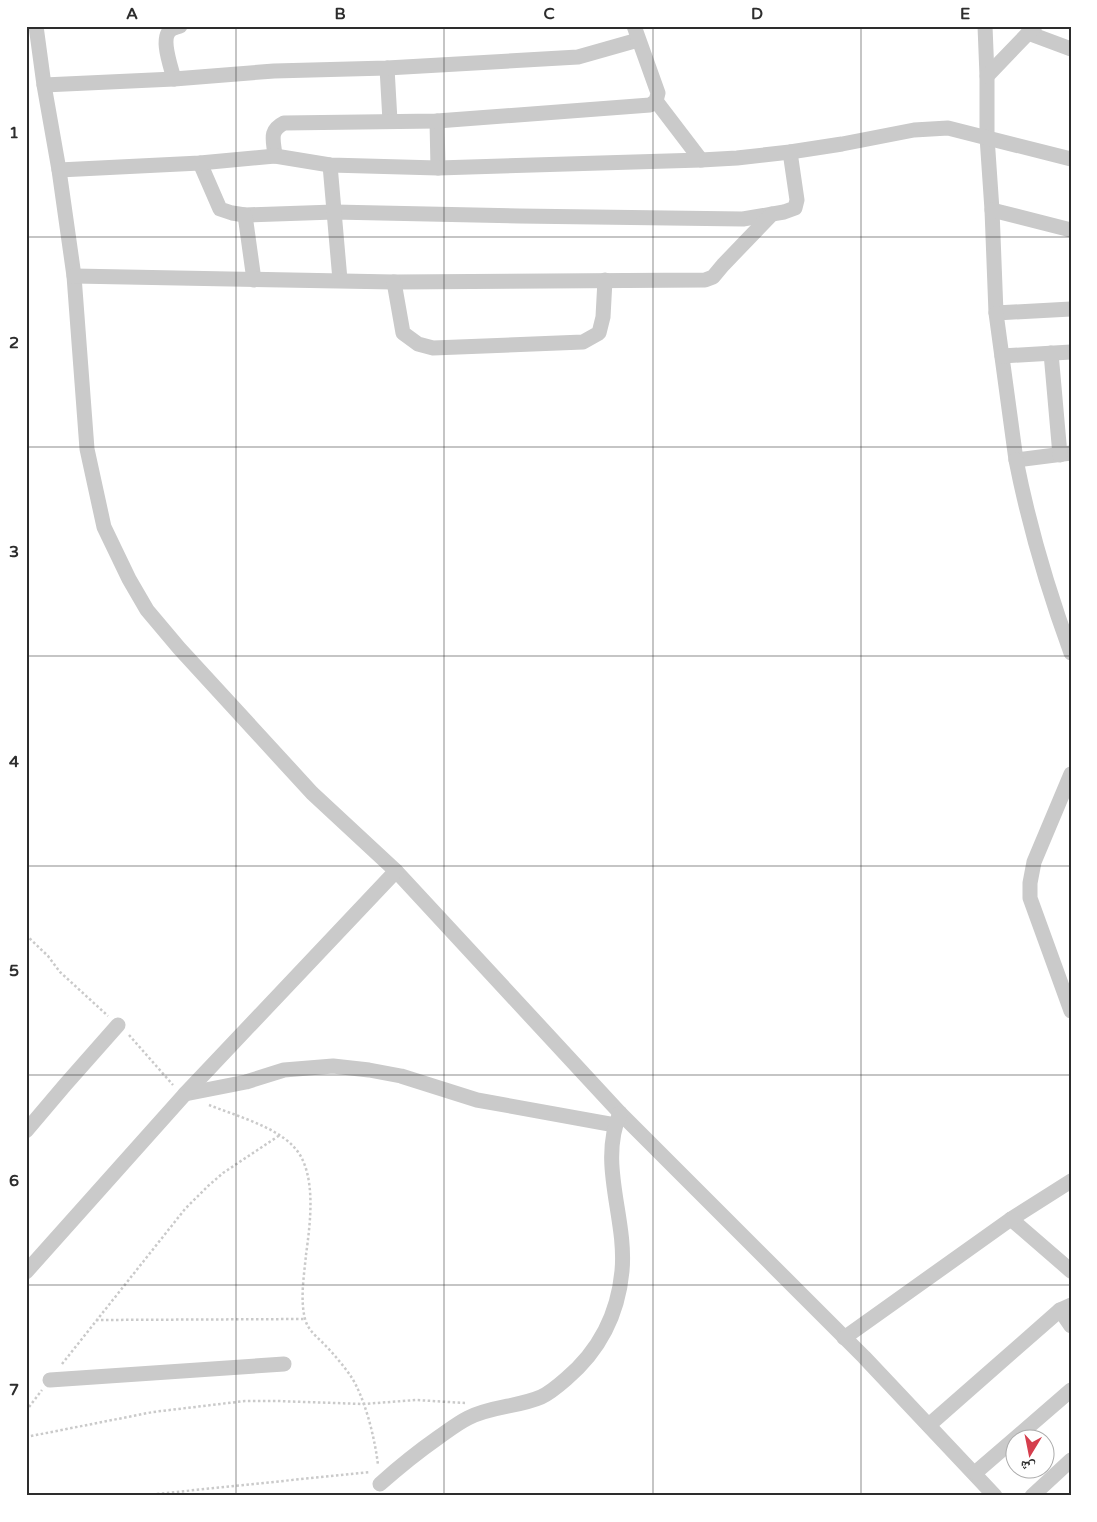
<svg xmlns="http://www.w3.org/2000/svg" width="1097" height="1522" font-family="'Varela Round','Noto Naskh Arabic',sans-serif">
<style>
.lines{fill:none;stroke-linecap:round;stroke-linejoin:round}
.path{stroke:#cacaca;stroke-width:2.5;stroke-dasharray:2.5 2.5;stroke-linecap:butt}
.minor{stroke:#cacaca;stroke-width:15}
.grid{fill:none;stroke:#2d2d2d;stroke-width:1;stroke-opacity:0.55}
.neatline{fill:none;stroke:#2d2d2d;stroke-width:2}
.grid-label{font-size:16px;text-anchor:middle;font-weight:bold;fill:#2d2d2d}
</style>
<rect width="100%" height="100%" fill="#fff"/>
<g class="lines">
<g class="path">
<polyline points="26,935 48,956 60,972 108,1016"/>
<polyline points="129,1035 173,1085"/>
<path d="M209,1105C234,1115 274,1126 293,1146C318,1171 310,1224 306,1255C304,1276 300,1299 305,1319C308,1330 316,1336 323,1343C333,1353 342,1364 350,1375C365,1397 375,1439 378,1465"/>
<polyline points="96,1320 305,1319"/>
<polyline points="62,1364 185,1209 208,1186 223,1173 280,1135"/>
<polyline points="26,1411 42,1390"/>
<polyline points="26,1437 153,1412 245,1401 277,1401 363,1404 416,1400 465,1403"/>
<polyline points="137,1496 370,1472"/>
</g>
<g class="minor">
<polyline points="36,26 44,85 59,170 74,276 87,449 104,527 129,579 147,610 179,648 312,793 396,871 620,1113 864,1357 995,1496"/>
<polyline points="985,26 987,76 987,137 992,210 996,313 1071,309"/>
<polyline points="1028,33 1071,49"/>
<polyline points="387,68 390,121"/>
<polyline points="987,76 1035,26"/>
<path d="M174,79C171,67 159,36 172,29C173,28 180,26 180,26"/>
<polyline points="44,85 174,79 274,71 387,68 578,57 638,40"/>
<polyline points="656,101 701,160"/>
<polyline points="437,121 438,168"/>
<path d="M275,156C274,141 268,131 284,123L437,121L650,105L656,101L658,93L634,26"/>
<polyline points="200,163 220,209 232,213 245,215 334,212 519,216 743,219 784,212 795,208 797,200 790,152"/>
<polyline points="330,165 340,280"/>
<polyline points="59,170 200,163 275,156 330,165 438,168 701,160 737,158 790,152 842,144 914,130 948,128 1071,159"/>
<polyline points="992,210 1071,230"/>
<polyline points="245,215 254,280"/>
<polyline points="74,276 394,282 705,280 713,277 723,265 772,214"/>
<polyline points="394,282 403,333 418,344 433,348 583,342 599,333 603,317 605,280"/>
<polyline points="996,313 1016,460 1071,453"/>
<polyline points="1051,353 1060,455"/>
<polyline points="1002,356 1071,352"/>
<path d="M1016,460C1029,526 1048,590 1071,653"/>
<polyline points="1071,774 1034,862 1030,883 1030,898 1071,1011"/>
<polyline points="185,1094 246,1082 284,1070 333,1066 369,1070 401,1076 477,1100 615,1125"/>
<polyline points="26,1131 65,1085 118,1025"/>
<polyline points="1011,1219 1071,1271"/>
<polyline points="26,1272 185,1094 396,871"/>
<polyline points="1060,1310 1071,1326"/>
<polyline points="844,1338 1011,1219 1071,1181"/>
<polyline points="50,1380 284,1364"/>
<polyline points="929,1425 1060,1310 1071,1305"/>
<polyline points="975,1473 1071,1390"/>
<path d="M380,1484C399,1467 419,1451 439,1437C449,1430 458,1423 468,1418C491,1406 518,1407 541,1397C550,1393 558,1386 566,1379C599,1351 618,1314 622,1271C627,1218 598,1164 620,1113"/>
<polyline points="1032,1496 1071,1460"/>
</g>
</g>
<path class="grid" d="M236,26V1496M444,26V1496M653,26V1496M861,26V1496M26,237H1071M26,447H1071M26,656H1071M26,866H1071M26,1075H1071M26,1285H1071"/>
<rect width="1097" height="1522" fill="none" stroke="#ffffff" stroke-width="55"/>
<g transform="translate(1030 1454) rotate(190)"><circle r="24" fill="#ffffff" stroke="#ababab"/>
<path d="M0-4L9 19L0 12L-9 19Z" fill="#d53e4d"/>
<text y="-8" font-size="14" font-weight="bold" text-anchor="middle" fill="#2d2d2d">ش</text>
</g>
<rect x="28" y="28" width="1042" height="1466" class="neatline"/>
<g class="grid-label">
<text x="132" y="19">A</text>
<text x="340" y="19">B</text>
<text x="549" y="19">C</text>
<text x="757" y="19">D</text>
<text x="965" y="19">E</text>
<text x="14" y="138">1</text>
<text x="14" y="348">2</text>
<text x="14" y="557">3</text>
<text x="14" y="767">4</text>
<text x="14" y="976">5</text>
<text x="14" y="1186">6</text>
<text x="14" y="1395">7</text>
</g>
</svg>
